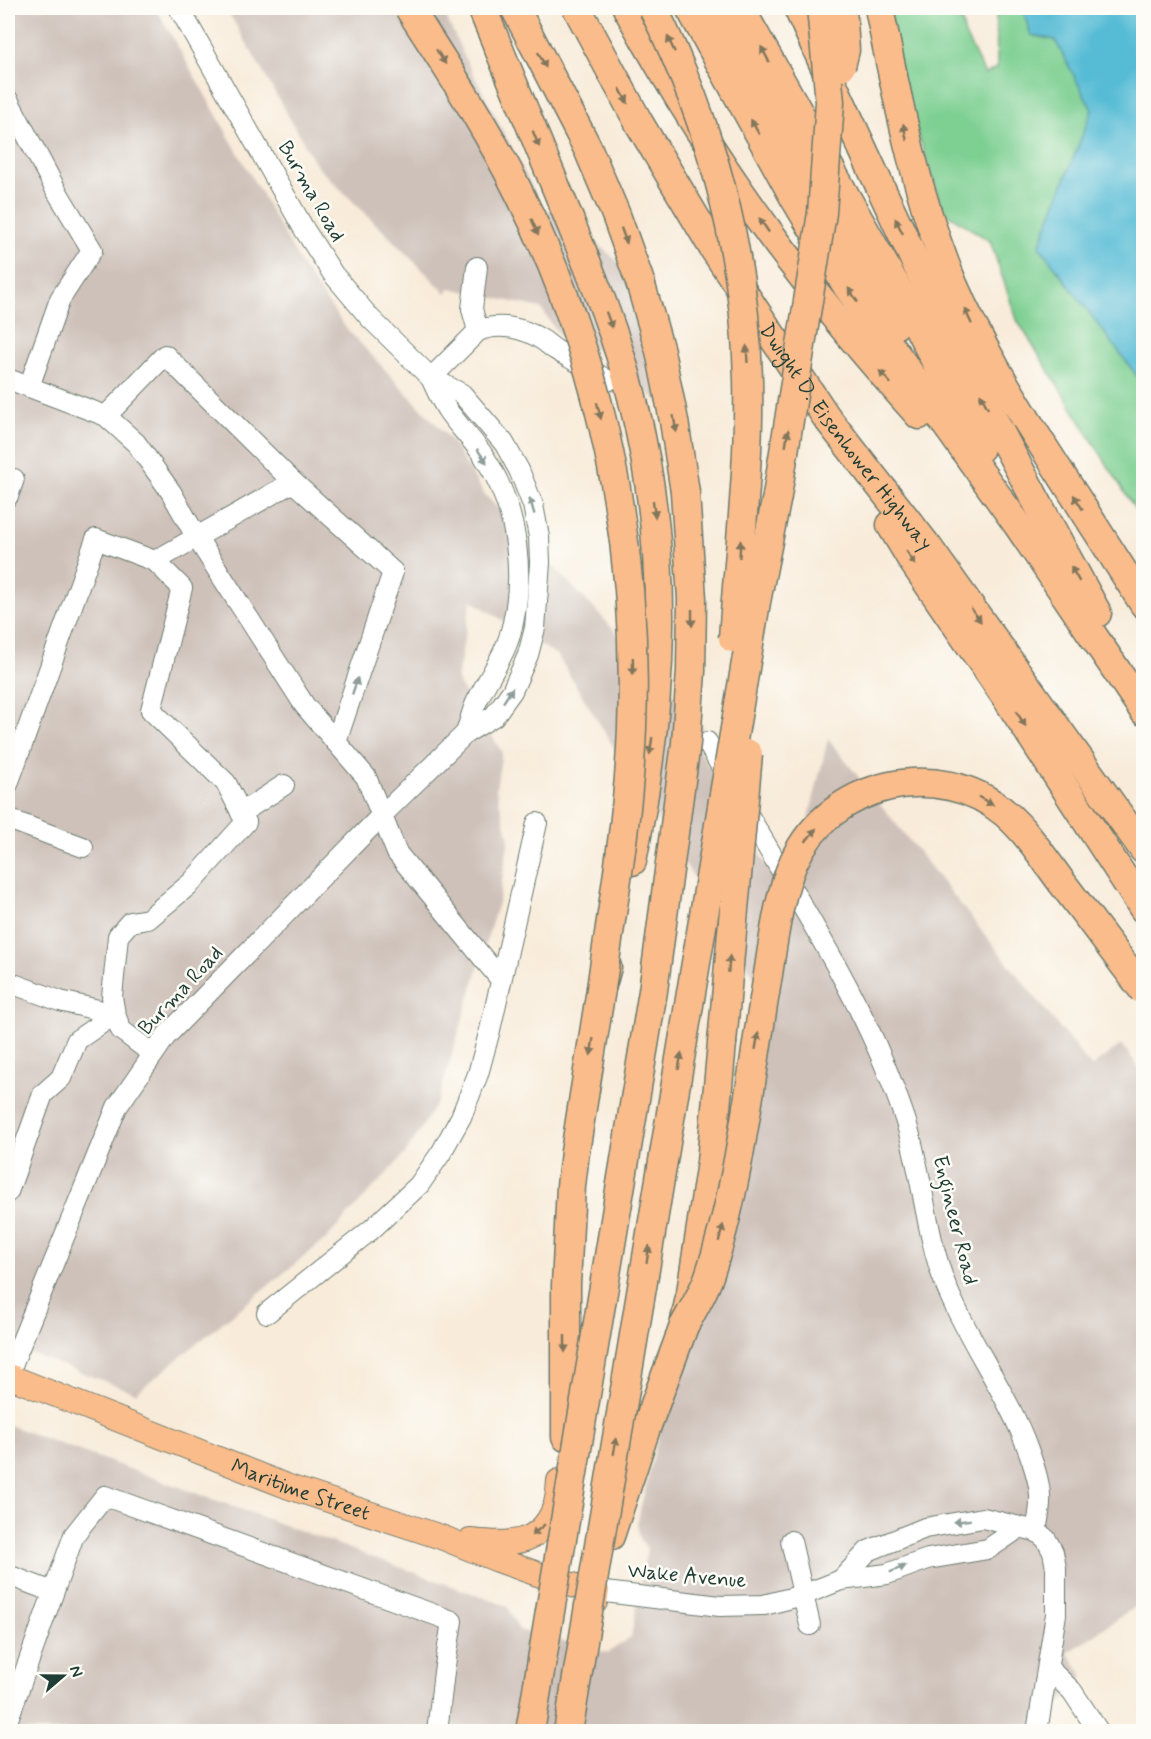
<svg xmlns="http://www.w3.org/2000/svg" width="1151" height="1739" font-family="Mynerve,sans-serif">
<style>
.industrial{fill:#cec1ba}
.green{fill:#7dcf92;stroke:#4e8663;stroke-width:1.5}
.water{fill:#57bcd5;stroke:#3b7c84;stroke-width:1.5}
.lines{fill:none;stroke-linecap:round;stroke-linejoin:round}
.minor-casing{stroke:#6b7a6e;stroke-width:22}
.major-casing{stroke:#6b7a6e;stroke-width:26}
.highway-casing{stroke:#6b7a6e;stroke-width:31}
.minor{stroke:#fff;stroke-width:20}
.major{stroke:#fabc8b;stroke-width:24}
.highway{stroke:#fabc8b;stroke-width:28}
.highway-bridge-casing{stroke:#6b7a6e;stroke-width:31;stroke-linecap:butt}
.highway-bridge{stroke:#fabc8b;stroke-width:28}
.oneway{fill:#82765b}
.oneway2{fill:#8f9e9a}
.labels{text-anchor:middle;stroke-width:5;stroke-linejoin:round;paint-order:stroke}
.street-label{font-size:21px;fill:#1f3d34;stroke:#fdfcf7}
</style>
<rect width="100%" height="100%" fill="#fdfcf7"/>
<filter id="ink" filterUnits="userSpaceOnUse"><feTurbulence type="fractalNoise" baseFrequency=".0167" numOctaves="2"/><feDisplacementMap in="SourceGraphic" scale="12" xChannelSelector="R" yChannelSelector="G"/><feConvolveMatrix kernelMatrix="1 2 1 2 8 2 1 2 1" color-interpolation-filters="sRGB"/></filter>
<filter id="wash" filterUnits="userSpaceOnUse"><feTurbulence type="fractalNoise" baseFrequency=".008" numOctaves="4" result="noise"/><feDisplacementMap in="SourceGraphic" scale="24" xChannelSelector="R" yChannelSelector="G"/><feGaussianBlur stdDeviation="1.35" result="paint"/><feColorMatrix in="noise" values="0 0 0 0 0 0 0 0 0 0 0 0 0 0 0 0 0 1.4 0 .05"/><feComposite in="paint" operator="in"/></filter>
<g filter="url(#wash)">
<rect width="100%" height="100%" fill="#f8ebd9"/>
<g class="industrial">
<polygon points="8,8 156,8 305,271 346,328 450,439 485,495 603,618 704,728 693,739 788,903 828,739 1091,1067 1122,1044 1143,1074 1143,1601 1068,1653 1084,1676 1056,1708 1053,1731 8,1731 8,1425 507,1606 519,1630 608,1653 631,1637 647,1549 640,1538 637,1523 766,996 558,656 471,600 457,680 502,752 496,789 509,838 499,899 438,1101 405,1154 327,1238 136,1393 8,1345"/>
<polygon points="226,8 442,8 466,60 542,206 588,235 634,276 666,408 595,349 559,335 541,308 450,288 446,293 317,166"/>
</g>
<polygon class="green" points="889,8 959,8 965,35 985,74 997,68 996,8 1143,8 1143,522 1017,320 990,241 943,211 903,88"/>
<polygon class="water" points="1022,8 1143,8 1143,384 1039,246 1092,110 1055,40 1031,35"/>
</g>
<g filter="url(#ink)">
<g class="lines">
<defs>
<g id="minor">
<polyline points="8,100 56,190 92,250 60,299 29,387 106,416 136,443 171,492 197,538 305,706 366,777 397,853 501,980"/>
<polyline points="477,267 472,309 478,331"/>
<path d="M431,378C436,389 441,401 448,411C459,427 474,441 485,458C518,509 527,579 509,638C502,660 488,678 478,699C472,709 470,722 466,733"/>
<path d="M431,378L478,331C499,322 525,328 544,341C548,344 551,347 556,350C573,360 591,369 608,381"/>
<polyline points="8,379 29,387"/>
<polyline points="106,416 165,355 293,482 393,572 336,742"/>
<polyline points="8,496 14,479"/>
<polyline points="155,561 293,482"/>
<polyline points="707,742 729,780"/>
<polyline points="8,784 96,539 155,561 182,588 151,710 226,783 246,822 191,883 148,919 130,922 118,936 112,997 115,1014 77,1040 61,1078 43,1094 8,1192"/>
<path d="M743,806C802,907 868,1007 905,1119C923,1173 925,1233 946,1286C969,1343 1008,1393 1029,1452C1034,1466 1039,1480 1040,1495C1041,1508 1038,1519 1036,1531"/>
<polyline points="241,813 284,785"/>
<polyline points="8,819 83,847"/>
<polyline points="8,982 60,1001 115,1014 121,1030 153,1054"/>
<polyline points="267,1313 372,1229 419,1185 441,1153 461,1117 478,1074 490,1030 537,823"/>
<polyline points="8,1375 117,1107 166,1036 382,815 466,733 494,716 512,691 528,655 535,628 540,563 539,537 533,505 519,470 504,443 462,394 431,378 370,318 333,274 304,229 179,8"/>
<polyline points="791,1541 810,1625"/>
<polyline points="8,1575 53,1592"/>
<polyline points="841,1580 868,1551 925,1528 983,1518 1036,1531 1046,1539 1053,1552 1056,1568 1056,1614 1037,1732"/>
<polyline points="597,1591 720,1606 764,1605 803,1595 841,1580 887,1574 928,1559 988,1549 1019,1528"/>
<polyline points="1048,1668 1072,1691 1099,1732"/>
<polyline points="8,1719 74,1535 105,1496 452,1621 444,1672 437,1732"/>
</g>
<g id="major">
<path id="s1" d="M8,1376L289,1487L441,1537L498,1560L560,1582L597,1591L595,1602"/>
<path d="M470,1541C505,1544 539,1548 554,1509C558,1501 558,1490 559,1481"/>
</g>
<g id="highway">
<path d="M482,8C509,75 537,142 565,209C590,271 616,332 632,397C672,555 664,702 632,861"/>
<path id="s2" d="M577,8L639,123L714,249L827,418L927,546L1144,850"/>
<path d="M627,8C670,86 718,163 771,235C817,297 867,357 919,415"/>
<polyline points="690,8 794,197 847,286 1018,525 1144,711"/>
<polyline points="715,8 814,186 895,325"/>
<polyline points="740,8 910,311 980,448"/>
<path d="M798,8C849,120 900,232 954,342C999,434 1048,523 1097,613"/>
<path d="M879,8C898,102 916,195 953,284C979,344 1013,399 1048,454C1080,504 1112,554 1144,604"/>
<polyline points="891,525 912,560 1008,700 1144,909"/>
<polyline points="566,1437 566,1285 571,1186 575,1152 601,989 607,967"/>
<polyline points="610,1536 645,1431 684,1326 691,1292 711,1162 722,1043"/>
</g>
</defs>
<use href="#minor" class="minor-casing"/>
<use href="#major" class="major-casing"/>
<use href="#highway" class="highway-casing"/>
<use href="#minor" class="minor"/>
<use href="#major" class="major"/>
<use href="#highway" class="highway"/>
<defs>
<g id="highway-bridge">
<path d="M409,8C448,69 488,129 520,195C602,358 639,545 632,727C629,815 613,902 601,989"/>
<polyline points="515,8 588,149 616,215 640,282 660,351 674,421 685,492 692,599 691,671 686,743 653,991 530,1732"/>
<path d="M653,8C711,123 745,250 748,379C750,465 739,552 733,638"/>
<polyline points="841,66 845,50 842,8"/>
<polyline points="722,1043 748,754"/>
<path d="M684,1326C692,1311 702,1295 708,1279C739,1189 750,1082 766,987C773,946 777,899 794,861C830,782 939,757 1005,813C1027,832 1043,857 1060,880C1088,917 1116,954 1144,991"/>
<polyline points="568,1732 756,602 777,496 822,213 830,102 821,8"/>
</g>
</defs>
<use href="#highway-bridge" class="highway-bridge-casing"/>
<use href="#highway-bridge" class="highway-bridge"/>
</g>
<defs><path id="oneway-solid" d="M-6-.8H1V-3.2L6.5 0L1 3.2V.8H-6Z" transform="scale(1.5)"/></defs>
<g class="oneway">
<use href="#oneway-solid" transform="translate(671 44) rotate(-115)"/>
<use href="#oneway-solid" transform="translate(765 54) rotate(-118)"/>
<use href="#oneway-solid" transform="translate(441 57) rotate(57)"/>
<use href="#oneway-solid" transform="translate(542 60) rotate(63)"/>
<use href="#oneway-solid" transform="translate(624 96) rotate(61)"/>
<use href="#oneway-solid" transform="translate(755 127) rotate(-119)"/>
<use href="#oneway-solid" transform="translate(905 132) rotate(-102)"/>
<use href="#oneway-solid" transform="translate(536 139) rotate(68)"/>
<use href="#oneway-solid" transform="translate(764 225) rotate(-124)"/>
<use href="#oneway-solid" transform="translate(899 226) rotate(-116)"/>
<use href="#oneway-solid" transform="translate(535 227) rotate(66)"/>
<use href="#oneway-solid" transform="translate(624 236) rotate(70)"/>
<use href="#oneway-solid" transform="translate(853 295) rotate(-124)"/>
<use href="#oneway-solid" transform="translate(968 316) rotate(-115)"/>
<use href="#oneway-solid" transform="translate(609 320) rotate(70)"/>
<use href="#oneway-solid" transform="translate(747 354) rotate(-93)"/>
<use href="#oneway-solid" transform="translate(885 377) rotate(-132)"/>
<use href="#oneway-solid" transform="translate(984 401) rotate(-117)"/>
<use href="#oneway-solid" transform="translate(599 411) rotate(76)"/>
<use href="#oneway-solid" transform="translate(675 424) rotate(80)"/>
<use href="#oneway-solid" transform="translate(787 438) rotate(-81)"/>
<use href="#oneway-solid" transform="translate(1078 502) rotate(-122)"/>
<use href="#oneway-solid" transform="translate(654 509) rotate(83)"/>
<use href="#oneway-solid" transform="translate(740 549) rotate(-86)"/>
<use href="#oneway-solid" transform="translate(911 558) rotate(57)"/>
<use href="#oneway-solid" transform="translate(1075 574) rotate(-119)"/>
<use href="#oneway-solid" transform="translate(976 615) rotate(54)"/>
<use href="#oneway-solid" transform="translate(692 618) rotate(90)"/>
<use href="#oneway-solid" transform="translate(633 666) rotate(89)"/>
<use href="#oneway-solid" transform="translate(1021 719) rotate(57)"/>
<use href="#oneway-solid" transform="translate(651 746) rotate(98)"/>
<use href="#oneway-solid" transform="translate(986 801) rotate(29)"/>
<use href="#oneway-solid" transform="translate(811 835) rotate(-51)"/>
<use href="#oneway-solid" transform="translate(729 964) rotate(-85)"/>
<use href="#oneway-solid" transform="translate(757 1041) rotate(-80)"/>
<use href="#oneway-solid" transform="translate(592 1047) rotate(99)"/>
<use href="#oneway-solid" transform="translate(680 1061) rotate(-81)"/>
<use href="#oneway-solid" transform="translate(721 1233) rotate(-75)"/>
<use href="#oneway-solid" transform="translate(648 1254) rotate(-81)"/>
<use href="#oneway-solid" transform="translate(565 1344) rotate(90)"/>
<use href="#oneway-solid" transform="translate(615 1446) rotate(-81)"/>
<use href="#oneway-solid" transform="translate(538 1530) rotate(140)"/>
</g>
<g class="oneway2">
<use href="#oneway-solid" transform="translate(482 456) rotate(55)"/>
<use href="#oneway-solid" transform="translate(532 506) rotate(-106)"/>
<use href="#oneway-solid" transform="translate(355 686) rotate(-71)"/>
<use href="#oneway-solid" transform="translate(508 695) rotate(-57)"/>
<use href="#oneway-solid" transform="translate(962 1521) rotate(171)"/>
<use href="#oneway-solid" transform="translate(898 1569) rotate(-23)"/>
</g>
</g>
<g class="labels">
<g class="street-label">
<text transform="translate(312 191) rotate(60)" y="7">Burma Road</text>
<text dy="7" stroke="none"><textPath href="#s2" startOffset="507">Dwight D. Eisenhower Highway</textPath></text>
<text transform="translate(180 990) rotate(-47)" y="7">Burma Road</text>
<text transform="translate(956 1220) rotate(76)" y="7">Engineer Road</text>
<text dy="7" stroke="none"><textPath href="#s1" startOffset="314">Maritime Street</textPath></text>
<text transform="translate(687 1575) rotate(5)" y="7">Wake Avenue</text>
</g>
</g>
<rect width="1151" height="1739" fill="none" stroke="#fdfcf7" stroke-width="30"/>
<g transform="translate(63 1676) rotate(70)" stroke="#fdfcf7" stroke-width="4.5" paint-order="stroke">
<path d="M0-4.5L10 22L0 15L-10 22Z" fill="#1f3d34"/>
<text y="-9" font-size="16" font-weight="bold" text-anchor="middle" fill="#1f3d34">N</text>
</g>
</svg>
